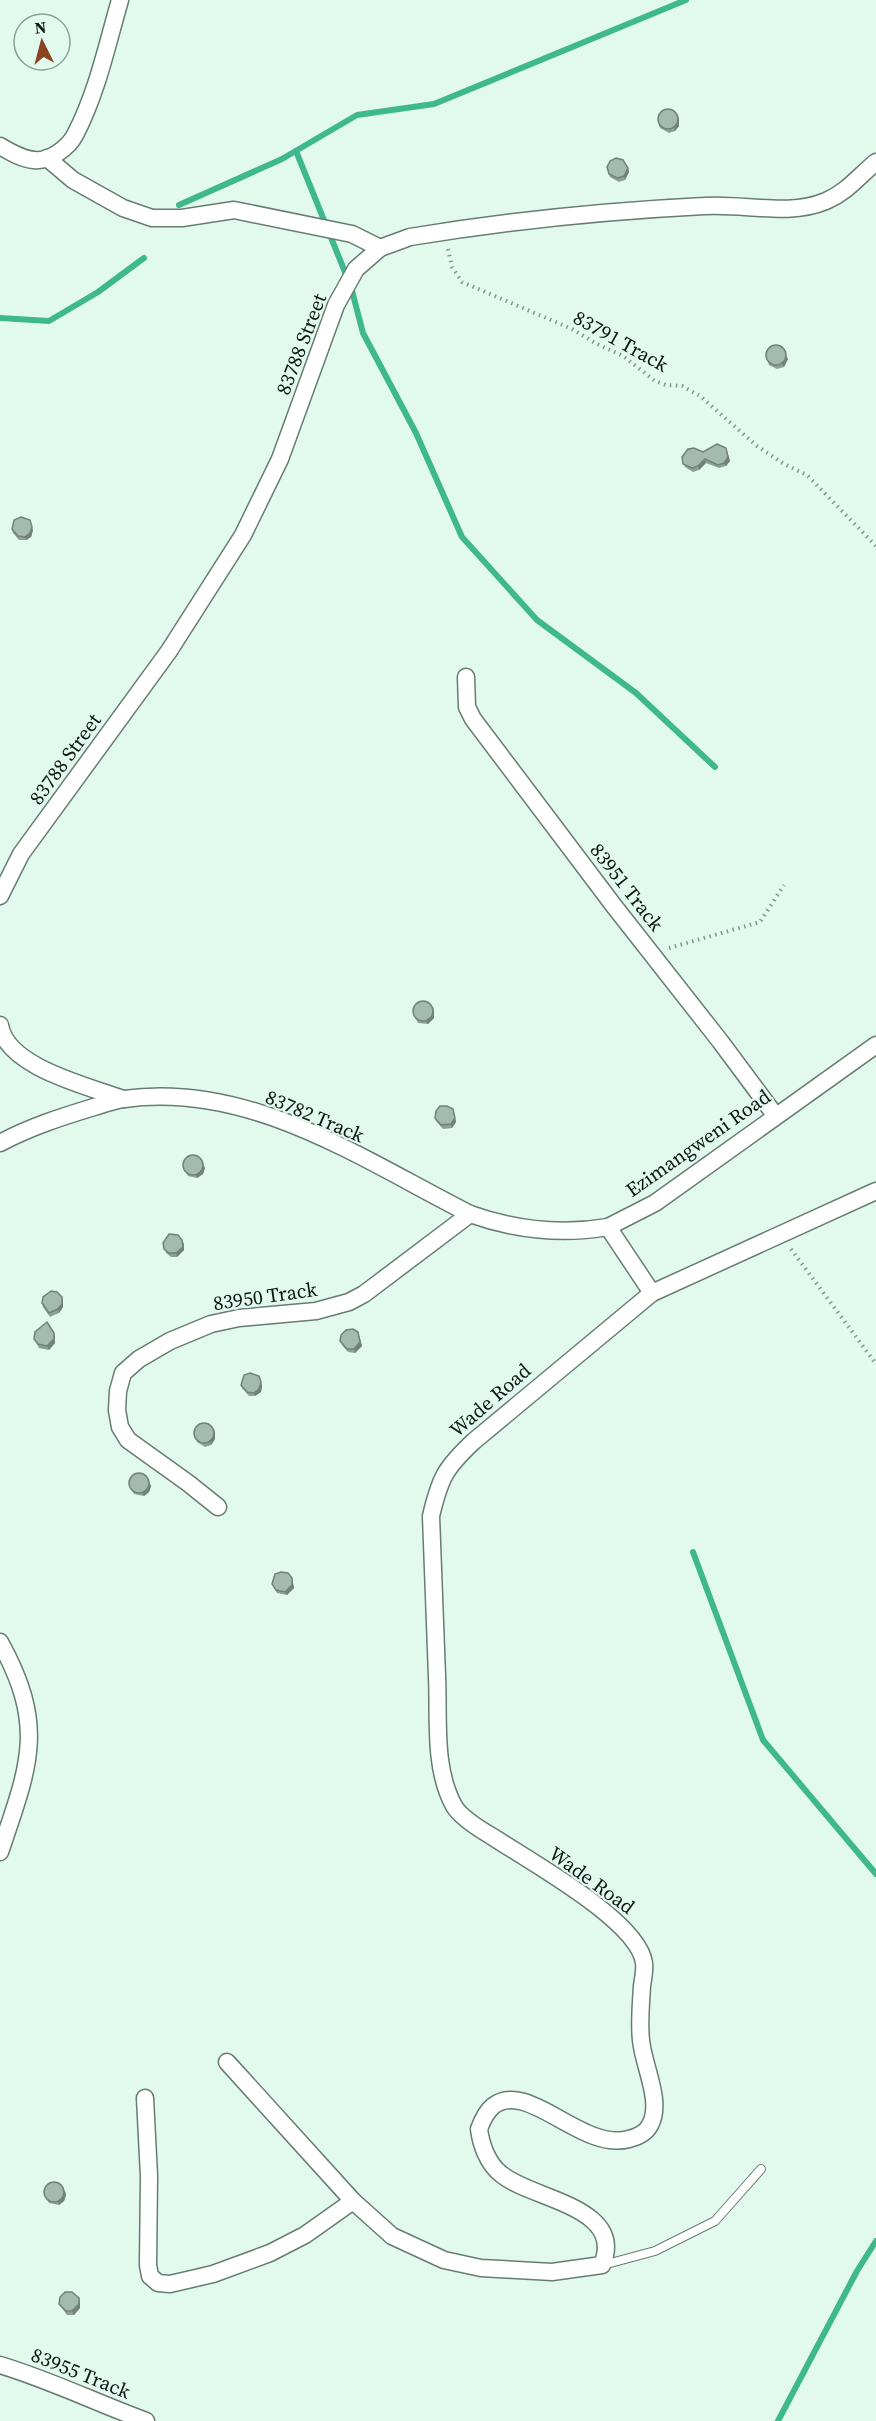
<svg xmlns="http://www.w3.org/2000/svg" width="876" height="2421" font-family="'Source Serif 4',serif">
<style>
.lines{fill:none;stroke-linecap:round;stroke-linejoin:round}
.stream{stroke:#3fb88d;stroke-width:6}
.service-casing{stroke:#677c72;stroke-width:10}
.minor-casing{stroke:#677c72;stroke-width:19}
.path{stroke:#85978e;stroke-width:4;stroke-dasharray:1.5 4.5;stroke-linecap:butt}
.service{stroke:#fff;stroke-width:8}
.minor{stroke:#fff;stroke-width:16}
.wall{fill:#8ca096}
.shaded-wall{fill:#72827a}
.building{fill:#a3baaf;stroke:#72827a;stroke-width:1.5}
.labels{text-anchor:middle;stroke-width:4.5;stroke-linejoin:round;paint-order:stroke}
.street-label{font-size:20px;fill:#0e1713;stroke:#e2faee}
</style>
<rect width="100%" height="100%" fill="#e2faee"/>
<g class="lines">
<g class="stream">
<polyline points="296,151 347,277"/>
<polyline points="179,205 282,159 357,115 434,104 686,0"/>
<polyline points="351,287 363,333 416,433 462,537 537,620 636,693 715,767"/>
<polyline points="0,318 49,321 98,292 144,258"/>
<polyline points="693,1552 763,1740 876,1874"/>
<polyline points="778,2421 857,2271 876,2241"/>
</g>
<defs>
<polyline id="service" points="603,2265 655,2251 715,2221 761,2169"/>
<g id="minor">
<path d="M0,146C10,152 22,159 34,160C49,162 68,148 75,135C97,93 107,45 120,0"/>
<polyline points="47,158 73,180 123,208 152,218 182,218 234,210 352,234 380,248"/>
<polyline points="466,677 467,707 473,719 614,906 720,1041 775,1115"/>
<path d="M0,896L21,854L169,651L243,535L280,459L336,305L356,269L380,248L410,237C507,221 605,211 704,206C744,203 788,217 826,201C847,192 859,176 876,162"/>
<path d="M0,1025C6,1067 88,1086 123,1099"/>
<path d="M0,1143C30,1127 61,1117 94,1107C104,1104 114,1100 124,1099C250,1081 363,1160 470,1214C515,1230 561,1235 608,1227"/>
<polyline points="652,1293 608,1227 655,1203 876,1045"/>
<polyline points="218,1507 188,1483 128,1440 120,1427 117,1410 118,1391 123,1373 139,1359 170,1341 211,1324 239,1318 316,1311 349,1302 364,1294 470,1214"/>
<path d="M0,1642C47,1727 29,1766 0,1852"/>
<path d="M227,2062L353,2201L392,2236L444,2260L481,2268L552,2272L602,2265C626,2206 532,2200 501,2174C488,2164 481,2145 479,2129C482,2121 486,2112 493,2106C528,2079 582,2152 629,2139C637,2137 646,2133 650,2125C663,2102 643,2065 641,2040C639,2022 641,2004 642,1986C643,1979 645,1970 644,1963C639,1921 529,1861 493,1837C481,1830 461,1818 454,1806C433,1768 439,1718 437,1676C435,1623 433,1570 431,1516C440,1478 445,1468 474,1441L652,1293L876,1191"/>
<polyline points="145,2098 149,2176 148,2265 150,2276 158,2283 170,2284 213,2274 270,2253 305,2235 353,2201"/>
<path d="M0,2365C50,2380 97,2403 146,2421"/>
</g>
</defs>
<use href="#service" class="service-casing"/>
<use href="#minor" class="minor-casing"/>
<g class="path">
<polyline points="448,249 452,267 462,282 572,329 595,343 623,356 655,381 666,385 682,386 700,396 757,446 784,464 807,475 876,546"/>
<polyline points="669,948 760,922 784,885"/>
<polyline points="791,1249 876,1364"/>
</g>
<use href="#service" class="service"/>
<use href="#minor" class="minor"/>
</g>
<g class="wall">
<polygon points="677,116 679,119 679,126 675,131 669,133 660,128 659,125"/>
<polygon points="607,167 628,168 629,172 625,180 619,182 610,177"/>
<polygon points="766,354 788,359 784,367 777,369 769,365"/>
<polygon points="703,452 727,452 730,461 726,466 719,468 706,463 699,470 693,472 685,467 682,457"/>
<polygon points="12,529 33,530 31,537 26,540 19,540 13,533"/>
<polygon points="433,1007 434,1011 434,1018 428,1024 418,1023 413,1013"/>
<polygon points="453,1109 456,1122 452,1128 443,1129 436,1121 435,1118"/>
<polygon points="203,1164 205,1168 203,1174 197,1178 188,1176 183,1167"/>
<polygon points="163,1243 184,1244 184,1250 177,1257 171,1257 166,1253"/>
<polygon points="62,1297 63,1301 63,1307 59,1313 50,1317 43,1307 42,1303"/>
<polygon points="358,1332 362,1346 355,1353 348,1352 342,1345 340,1341"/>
<polygon points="55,1337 55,1343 49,1350 39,1348 34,1339"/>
<polygon points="259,1376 262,1386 261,1392 255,1396 249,1396 242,1388 241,1385"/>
<polygon points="215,1433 215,1439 211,1445 205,1447 197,1442 196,1438"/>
<polygon points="149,1482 151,1486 149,1492 144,1496 134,1494 129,1485"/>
<polygon points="292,1578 294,1588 287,1595 277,1593 272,1584"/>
<polygon points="65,2191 66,2195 64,2201 59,2205 49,2203 44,2194"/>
<polygon points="80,2302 80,2308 74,2315 67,2315 61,2307 59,2304"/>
</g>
<g class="shaded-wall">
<polygon points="677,116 679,119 679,126 675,131 674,127"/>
<polygon points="628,168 629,172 625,180 624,176"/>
<polygon points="786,355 788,359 784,367 782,364"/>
<polygon points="726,448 730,461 726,466 724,463"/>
<polygon points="705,459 706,463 699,470 698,466"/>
<polygon points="32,527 33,530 31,537 26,540 25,537"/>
<polygon points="433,1007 434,1011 434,1018 428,1024 426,1021"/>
<polygon points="453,1109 456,1122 452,1128 451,1124"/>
<polygon points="203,1164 205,1168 203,1174 197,1178 196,1174"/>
<polygon points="182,1240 184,1244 184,1250 177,1257 176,1253"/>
<polygon points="62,1297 63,1301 63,1307 59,1313 58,1309"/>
<polygon points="358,1332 362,1346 355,1353 354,1349"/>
<polygon points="54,1333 55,1337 55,1343 49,1350 47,1346"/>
<polygon points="261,1382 262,1386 261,1392 255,1396 254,1393"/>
<polygon points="214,1429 215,1433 215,1439 211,1445 210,1441"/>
<polygon points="149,1482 151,1486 149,1492 144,1496 142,1492"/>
<polygon points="292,1578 294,1588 287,1595 285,1592"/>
<polygon points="65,2191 66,2195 64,2201 59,2205 58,2201"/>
<polygon points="79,2298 80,2302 80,2308 74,2315 72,2311"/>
</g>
<g class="building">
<circle cx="668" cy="119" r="10"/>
<polygon points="616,158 623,160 628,168 624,176 617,178 609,174 607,167 610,161"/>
<circle cx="776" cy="355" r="10"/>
<polygon points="717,444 726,448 728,457 724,463 718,465 705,459 698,466 692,468 683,464 682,457 688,449 694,448 703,452"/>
<polygon points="21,517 30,520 32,527 30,533 25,537 18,536 12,529 14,520"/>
<circle cx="423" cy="1011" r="10"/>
<polygon points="440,1106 447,1106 453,1109 455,1118 451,1124 441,1125 435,1118 436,1111"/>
<circle cx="193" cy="1165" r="10"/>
<polygon points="169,1234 178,1235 182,1240 183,1247 176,1253 169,1253 164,1249 163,1243"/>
<polygon points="51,1291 57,1292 62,1297 62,1304 58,1309 49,1313 42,1303 43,1297"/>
<polygon points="47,1322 54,1333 54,1339 47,1346 38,1344 34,1339 35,1332"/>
<polygon points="353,1329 358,1332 360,1342 354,1349 347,1349 340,1341 341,1335 346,1330"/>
<polygon points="250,1373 259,1376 261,1382 259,1389 254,1393 247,1392 241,1385 244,1375"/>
<circle cx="204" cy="1433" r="10"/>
<circle cx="139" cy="1483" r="10"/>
<polygon points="281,1572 288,1573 292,1578 292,1585 285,1592 276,1590 272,1584 275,1574"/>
<circle cx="54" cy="2192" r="10"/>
<polygon points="65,2292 72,2292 79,2298 79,2304 72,2311 66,2311 59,2304 60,2297"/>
</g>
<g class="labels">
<g class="street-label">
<text transform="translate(621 341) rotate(29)" y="7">83791 Track</text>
<text transform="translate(301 344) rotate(-69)" y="7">83788 Street</text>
<text transform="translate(65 759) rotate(-54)" y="7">83788 Street</text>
<text transform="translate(627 887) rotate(52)" y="7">83951 Track</text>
<text transform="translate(315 1116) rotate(23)" y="7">83782 Track</text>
<text transform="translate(698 1143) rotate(-35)" y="7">Ezimangweni Road</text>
<text transform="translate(265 1296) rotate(-8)" y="7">83950 Track</text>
<text transform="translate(490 1400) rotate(-41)" y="7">Wade Road</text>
<text transform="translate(592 1880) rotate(36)" y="7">Wade Road</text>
<text transform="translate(81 2373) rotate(22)" y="7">83955 Track</text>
</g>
</g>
<g transform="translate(42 42) rotate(354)"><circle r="28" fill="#e2faee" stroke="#8d9f96" stroke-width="1.5"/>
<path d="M0-4.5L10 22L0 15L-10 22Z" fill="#8b4322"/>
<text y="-9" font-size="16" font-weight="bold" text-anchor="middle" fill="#0e1713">N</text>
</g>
</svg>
